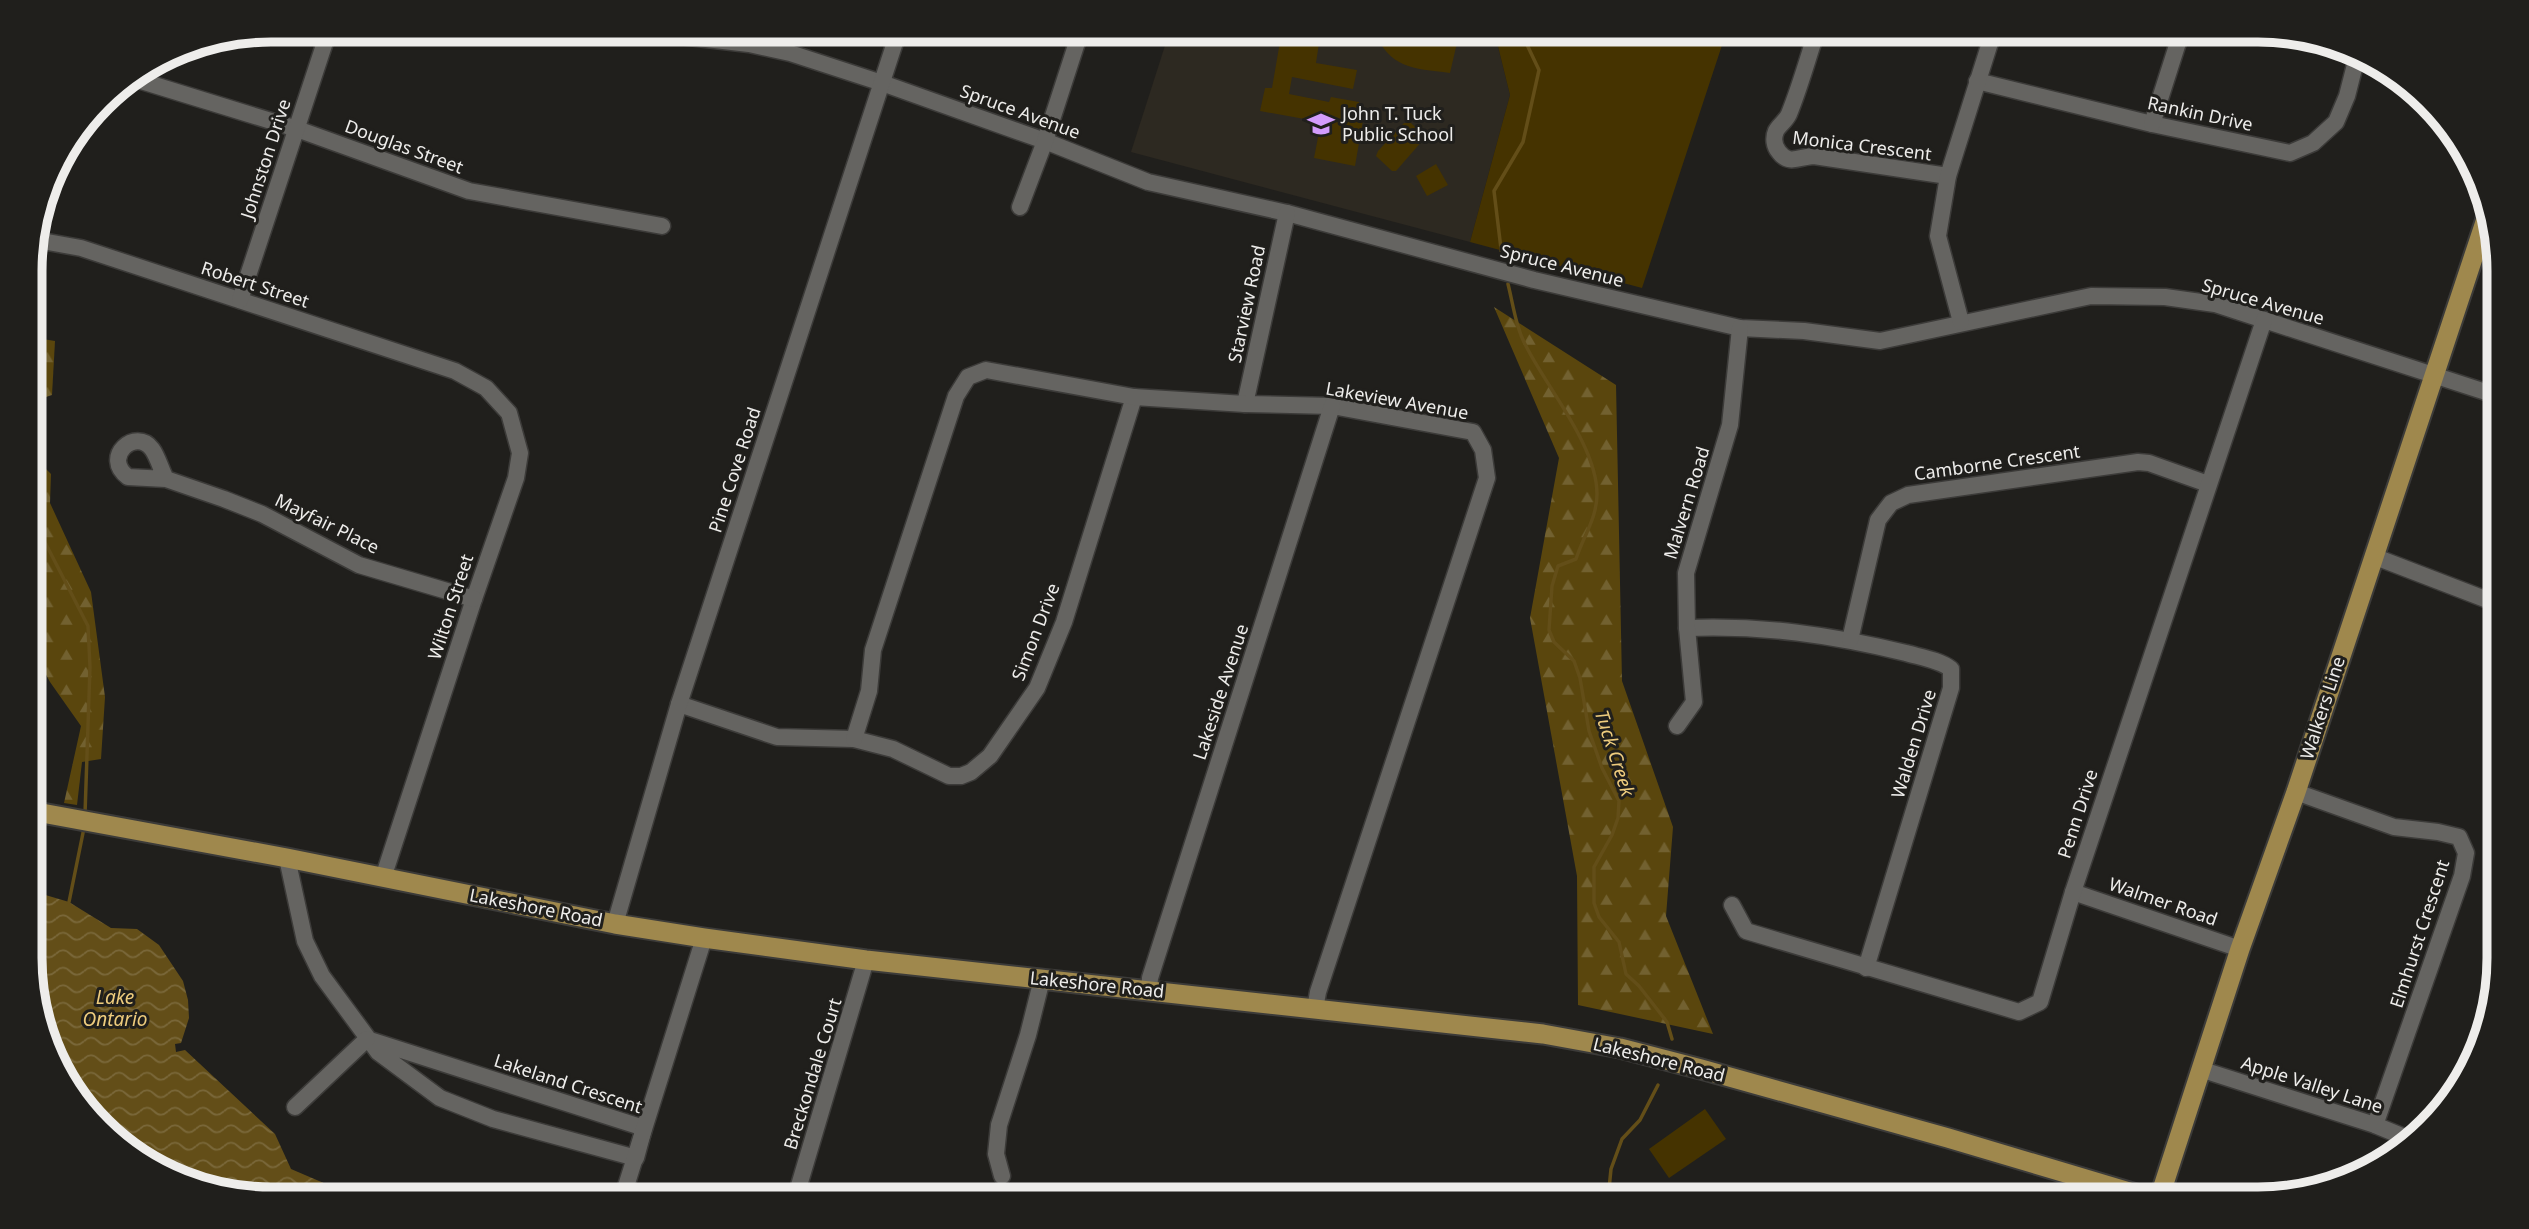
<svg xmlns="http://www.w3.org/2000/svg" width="2529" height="1229" font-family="'Noto Sans',sans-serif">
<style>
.built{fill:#2d2921}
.green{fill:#453300}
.forest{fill:url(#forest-firs)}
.water{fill:url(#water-waves)}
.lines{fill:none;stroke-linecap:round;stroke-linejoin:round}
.stream{stroke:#634e18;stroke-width:3.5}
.minor-casing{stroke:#3c3b39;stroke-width:19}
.major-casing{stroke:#3c3b39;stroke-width:23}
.minor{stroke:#656461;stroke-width:16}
.major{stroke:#9f884d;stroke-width:19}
.labels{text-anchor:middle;stroke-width:6;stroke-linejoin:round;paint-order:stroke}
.street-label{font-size:18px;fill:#eeedeb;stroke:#201f1c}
.poi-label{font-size:18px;fill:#eeedeb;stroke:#201f1c;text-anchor:start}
.water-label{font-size:19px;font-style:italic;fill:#eecc7d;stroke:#201f1c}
.rim{fill:none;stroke:#eeedeb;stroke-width:9}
</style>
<defs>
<pattern id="forest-firs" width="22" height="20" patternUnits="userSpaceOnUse" patternTransform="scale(1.75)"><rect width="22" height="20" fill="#5a460d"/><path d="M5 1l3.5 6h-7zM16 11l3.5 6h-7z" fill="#726130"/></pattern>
<pattern id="water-waves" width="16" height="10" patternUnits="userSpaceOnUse" patternTransform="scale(1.75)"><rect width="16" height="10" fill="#634e18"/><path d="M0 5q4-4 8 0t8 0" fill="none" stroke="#7a683a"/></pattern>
</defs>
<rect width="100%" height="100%" fill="#201f1c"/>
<polygon class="built" points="1170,30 1494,30 1510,95 1470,242 1131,152"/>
<g class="green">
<polygon points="1282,30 1321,30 1316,63 1357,70 1353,89 1292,77 1289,94 1329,102 1331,97 1359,102 1357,118 1363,120 1355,166 1314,158 1321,122 1260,111 1265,88 1272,88"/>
<path d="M1373,30H1460L1450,73C1411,68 1391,69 1373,30Z"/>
<polygon points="1494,30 1727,30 1642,288 1470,242 1510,95"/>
<polygon points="1404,123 1411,123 1422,134 1423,140 1396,171 1392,171 1376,156 1378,151"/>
<polygon points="1436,164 1448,185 1427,196 1416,176"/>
<polygon points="32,821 43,823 32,878"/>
<polygon points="1705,1109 1726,1139 1669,1178 1649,1149"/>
</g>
<g class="forest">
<polygon points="1494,307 1616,385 1622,681 1673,827 1666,916 1713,1034 1578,1005 1577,876 1530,618 1559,458"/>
<polygon points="30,337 55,341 52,395 31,402"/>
<polygon points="31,443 34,457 51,474 50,503 91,592 105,697 101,759 82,762 77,805 64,803 81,726 50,682 31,647"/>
</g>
<polygon class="water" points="32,891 69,902 111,928 137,929 159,945 183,981 188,1000 189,1018 181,1043 175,1044 176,1052 185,1050 275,1134 291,1169 361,1199 271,1199 165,1175 79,1105 32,990"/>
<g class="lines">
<g class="stream">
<polyline points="1502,257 1494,191 1523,142 1539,70 1520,30"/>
<path d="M1508,284C1513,304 1516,328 1526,346C1547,388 1597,446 1597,494C1597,518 1583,537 1576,559L1558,566L1552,586L1549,630L1554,642L1574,661L1580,678L1589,731L1602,768L1619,801L1618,818L1612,835L1594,867V903L1599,917L1619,942L1626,974L1639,986L1667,1022L1672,1039"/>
<polyline points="31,515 88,626 90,667 85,814"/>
<polyline points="69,902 84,828"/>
<polyline points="1608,1199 1611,1169 1622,1139 1640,1120 1658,1085"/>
</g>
<defs>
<g id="minor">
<polyline points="629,30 749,44 790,53 882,83 1045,141 1148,182 1287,213 1534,280 1740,328 1804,331 1880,341 2091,296 2165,297 2215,304 2498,396"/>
<path d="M1817,30C1808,58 1800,87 1789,114C1786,121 1779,125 1776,131C1773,138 1774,146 1779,152C1789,166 1801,156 1814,156L1948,176"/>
<polyline points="138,80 297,129 469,191 662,226"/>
<polyline points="1977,81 2152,124 2290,153 2313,143 2336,122 2347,96 2358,53"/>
<polyline points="2152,124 2182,30"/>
<polyline points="1020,207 1045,141 1081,30"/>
<polyline points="42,241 81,248 455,371 486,388 509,413 520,453 516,478 474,599 383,878"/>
<polyline points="240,300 329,30"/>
<polyline points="1961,322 1938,236 1948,176 1994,30"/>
<polyline points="1245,404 1287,213"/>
<path d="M166,479C161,470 158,457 152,449C136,427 101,457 128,477L166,479L224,499L262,514L359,565L474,599"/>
<polyline points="2373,556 2498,604"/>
<path d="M1687,628C1762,625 1832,635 1906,653C1920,657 1940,660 1951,669V688L1866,968"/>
<polyline points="1850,640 1878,520 1891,503 1908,495 2138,462 2149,463 2208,484"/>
<polyline points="679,704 777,737 854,739 893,749 949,776 961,776 971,772 990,756 1037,688 1064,622 1134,397"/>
<polyline points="1677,726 1694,702 1687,628 1686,573 1730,425 1740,328"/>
<polyline points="854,739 869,691 873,650 956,396 968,377 986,370 1134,397 1245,404 1332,406 1473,432 1483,450 1487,478 1318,992 1315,1009"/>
<polyline points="2296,792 2394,827 2438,832 2459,837 2466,853 2462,876 2375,1125"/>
<polyline points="287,858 305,941 322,976 378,1052 440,1098 493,1119 636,1158 644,1128 367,1039"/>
<polyline points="2073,892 2240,949"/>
<polyline points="1732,905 1746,931 2019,1012 2040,1002 2073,892 2264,320"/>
<polyline points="615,924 679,704 899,30"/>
<polyline points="1149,991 1150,978 1332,406"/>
<polyline points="2203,1070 2375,1125 2409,1139"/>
<polyline points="295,1107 367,1039"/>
<polyline points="1002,1176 996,1154 999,1125 1028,1035 1042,979"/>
<polyline points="622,1199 704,938"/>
<polyline points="795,1199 866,960"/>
</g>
<g id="major">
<polyline points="31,811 287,858 615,924 704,938 866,960 1543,1034 1620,1048 1701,1069 1948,1138 2153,1199"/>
<polyline points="2159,1199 2240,949 2296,792 2487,216"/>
</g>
</defs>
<use href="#minor" class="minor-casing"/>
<use href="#major" class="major-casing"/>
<use href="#minor" class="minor"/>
<use href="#major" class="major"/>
</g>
<defs>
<symbol id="school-bare" viewBox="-9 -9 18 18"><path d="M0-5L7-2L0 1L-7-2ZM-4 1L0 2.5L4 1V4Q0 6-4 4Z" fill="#d39cfc" stroke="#201f1c" stroke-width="2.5" paint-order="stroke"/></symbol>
</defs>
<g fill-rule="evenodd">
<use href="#school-bare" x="1302" y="105" width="38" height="38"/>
</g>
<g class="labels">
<g class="street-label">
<text transform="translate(1020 112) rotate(20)" y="6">Spruce Avenue</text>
<text transform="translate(2200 114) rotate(12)" y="6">Rankin Drive</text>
<text transform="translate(1862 146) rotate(7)" y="6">Monica Crescent</text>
<text transform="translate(404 147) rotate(20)" y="6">Douglas Street</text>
<text transform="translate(266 159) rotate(-72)" y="6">Johnston Drive</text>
<text transform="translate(1562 266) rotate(14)" y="6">Spruce Avenue</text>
<text transform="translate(255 285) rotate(18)" y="6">Robert Street</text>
<text transform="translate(2263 302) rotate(16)" y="6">Spruce Avenue</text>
<text transform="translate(1247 304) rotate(-78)" y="6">Starview Road</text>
<text transform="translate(1397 401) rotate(10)" y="6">Lakeview Avenue</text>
<text transform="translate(1997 463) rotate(-8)" y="6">Camborne Crescent</text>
<text transform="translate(735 470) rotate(-72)" y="6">Pine Cove Road</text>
<text transform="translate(1687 503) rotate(-73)" y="6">Malvern Road</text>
<text transform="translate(327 524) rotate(26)" y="6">Mayfair Place</text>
<text transform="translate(451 607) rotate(-72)" y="6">Wilton Street</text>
<text transform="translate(1036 632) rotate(-69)" y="6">Simon Drive</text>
<text transform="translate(1221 692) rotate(-72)" y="6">Lakeside Avenue</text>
<text transform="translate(2323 708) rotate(-72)" y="6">Walkers Line</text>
<text transform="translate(1914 744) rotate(-73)" y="6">Walden Drive</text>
<text transform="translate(2078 814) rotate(-72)" y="6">Penn Drive</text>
<text transform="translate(2163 902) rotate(19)" y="6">Walmer Road</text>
<text transform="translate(536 908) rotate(11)" y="6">Lakeshore Road</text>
<text transform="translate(2420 934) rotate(-72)" y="6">Elmhurst Crescent</text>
<text transform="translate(1097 985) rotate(6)" y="6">Lakeshore Road</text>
<text transform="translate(1659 1060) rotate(14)" y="6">Lakeshore Road</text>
<text transform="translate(813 1074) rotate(-73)" y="6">Breckondale Court</text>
<text transform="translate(568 1084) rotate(18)" y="6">Lakeland Crescent</text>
<text transform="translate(2312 1085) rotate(18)" y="6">Apple Valley Lane</text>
</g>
<g class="poi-label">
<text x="1342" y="120">John T. Tuck<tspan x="1342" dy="21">Public School</tspan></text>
</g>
<g class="water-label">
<text transform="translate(1615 753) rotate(72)" y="7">Tuck Creek</text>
<text x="115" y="1004">Lake<tspan x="115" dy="22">Ontario</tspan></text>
</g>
</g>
<path d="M0 0H2529V1229H0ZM271 42H2258A229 229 0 0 1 2487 271V958A229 229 0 0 1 2258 1187H271A229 229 0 0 1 42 958V271A229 229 0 0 1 271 42Z" fill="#201f1c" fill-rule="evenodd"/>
<path class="rim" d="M271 42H2258A229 229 0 0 1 2487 271V958A229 229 0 0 1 2258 1187H271A229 229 0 0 1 42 958V271A229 229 0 0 1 271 42Z"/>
</svg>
